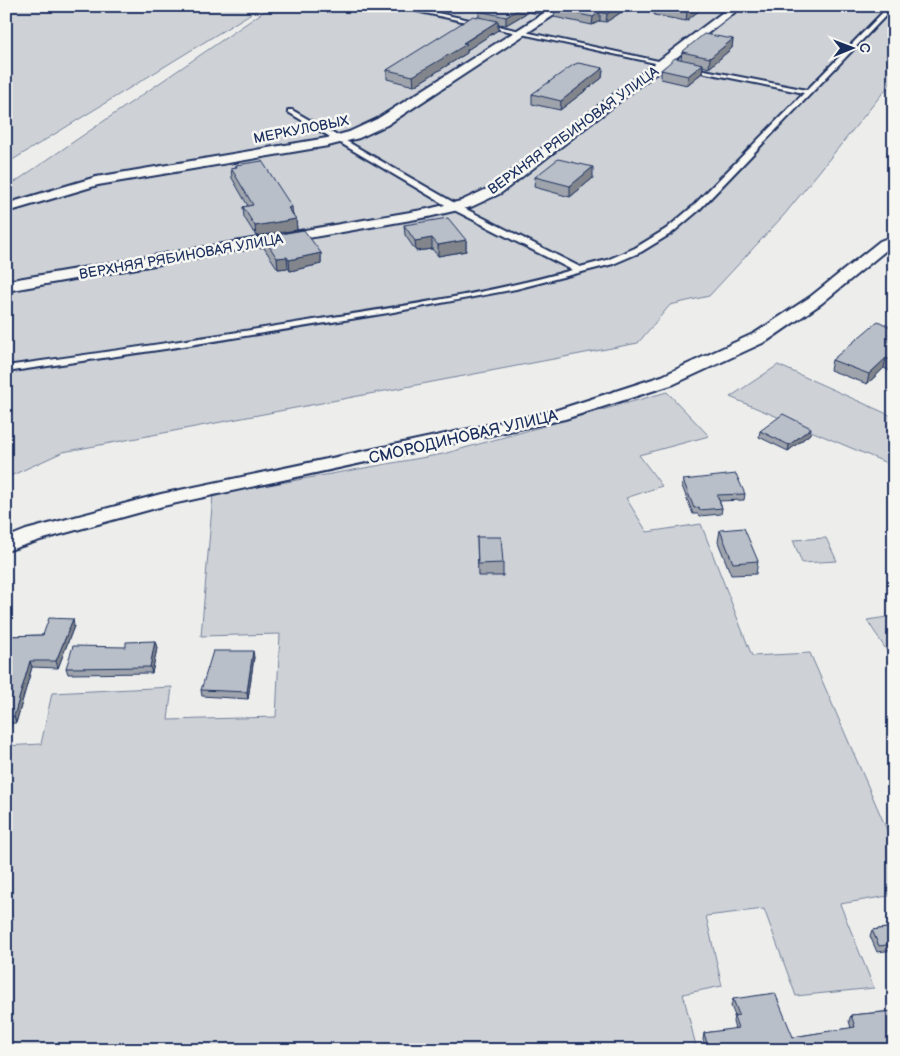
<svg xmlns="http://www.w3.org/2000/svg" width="900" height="1056" font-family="'Balsamiq Sans',sans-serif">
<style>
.green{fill:#ced2d7;stroke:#74809a}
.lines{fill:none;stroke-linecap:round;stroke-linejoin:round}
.service-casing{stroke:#1b2f5e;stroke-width:4}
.minor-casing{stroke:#1b2f5e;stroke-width:4}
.service{fill:#f6f6f2;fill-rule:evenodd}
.minor{fill:#f6f6f2;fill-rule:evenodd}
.wall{fill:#9fa4ac;stroke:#1b2f5e}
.shaded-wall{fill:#82868c;stroke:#1b2f5e}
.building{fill:#b9bfc8;stroke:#1b2f5e}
.labels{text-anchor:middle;stroke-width:5;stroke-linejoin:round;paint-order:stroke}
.far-street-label{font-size:14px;fill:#1b2f5e;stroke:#f6f6f2}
.street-label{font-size:16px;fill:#1b2f5e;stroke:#f6f6f2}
</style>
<rect width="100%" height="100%" fill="#edeeec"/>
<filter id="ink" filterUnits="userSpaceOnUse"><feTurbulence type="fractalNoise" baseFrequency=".02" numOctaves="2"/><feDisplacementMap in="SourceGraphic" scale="10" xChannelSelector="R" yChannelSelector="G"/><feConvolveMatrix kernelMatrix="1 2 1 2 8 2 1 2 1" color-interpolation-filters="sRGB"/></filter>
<g filter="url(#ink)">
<g class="green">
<polygon points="6,6 263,6 6,164"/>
<polygon points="272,6 894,6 894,79 784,215 709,296 670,305 638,343 63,452 6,478 6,188"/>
<polygon points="778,365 894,417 894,466 730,397"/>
<polygon points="667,392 709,436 639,455 662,486 626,498 647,532 701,524 752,656 810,653 894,846 894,895 840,904 874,988 796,996 764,909 706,916 722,986 683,994 697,1050 6,1050 6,746 41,744 52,693 172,687 168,720 276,717 280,634 201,636 213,495 443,454"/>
<polygon points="826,538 837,561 802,563 793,540"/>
<polygon points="894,616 894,662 867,620"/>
</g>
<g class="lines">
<defs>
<g id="service">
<polygon points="393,6 405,6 672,64 669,66"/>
<path d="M889,6L894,7L698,211L672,233L641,252L613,264L516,289L388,313L165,349L6,372V366C111,352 216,336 320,319C405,306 490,293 572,270L452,209L288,112V110H292L458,205L580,267L607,260L635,248L666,229L692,207L804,93L691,70L688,68L689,67L807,90Z"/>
</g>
<g id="minor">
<polygon points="555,6 568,6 387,125 359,138 328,146 98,185 14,210 9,209 7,206 9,203 96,177 327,138 349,132 377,119"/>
<polygon points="731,6 743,6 501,193 471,207 428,217 6,291 6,281 428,209 461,201 491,187"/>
<polygon points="885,239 890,241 893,244 890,247 822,303 767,341 674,384 565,419 163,506 40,540 6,551 6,538 26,530 161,494 554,411 662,376 755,333 810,297 880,241"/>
</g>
</defs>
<use href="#service" class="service-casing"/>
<use href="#minor" class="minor-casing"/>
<use href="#service" class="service"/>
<use href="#minor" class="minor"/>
</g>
<g class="wall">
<polygon points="488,6 551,6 539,14 528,12 506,25 498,24 498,30 467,50 467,53 414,86 387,79 387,70 479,17 479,11"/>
<polygon points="631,6 606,22 600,21 592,25 554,17 555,9"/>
<polygon points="655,6 705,6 686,21 654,15"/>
<polygon points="733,39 732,48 709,68 703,66 702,73 687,85 661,79 661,70 681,59 682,52"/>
<polygon points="603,68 602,78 560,110 532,104 532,94"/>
<polygon points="236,165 293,215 296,219 297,230 256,236 244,217 243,207 248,206 232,178 231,168 236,167"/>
<polygon points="535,177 593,178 570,197 534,187"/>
<polygon points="404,225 466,240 466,251 438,256 432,249 416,251 405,235"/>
<polygon points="263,237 321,253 321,264 290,271 288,268 278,269 264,248"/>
<polygon points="894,329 894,367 890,371 884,368 867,384 830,370 832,360"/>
<polygon points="760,431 810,434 788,451 759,437"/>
<polygon points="683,480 745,494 744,500 719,501 722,508 721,514 699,516 698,514 693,514 682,486"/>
<polygon points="720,530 758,561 756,574 731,575 718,542"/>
<polygon points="477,537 503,563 503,576 478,576"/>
<polygon points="74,626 58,668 32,667 16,723 12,723 10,729 6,729 6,636 43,635"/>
<polygon points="155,641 157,648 152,673 68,674 66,668 126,647"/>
<polygon points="254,657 248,699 202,696 201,690"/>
<polygon points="894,927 894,950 877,952 870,936 872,930"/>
<polygon points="894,988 894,998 892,994"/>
<polygon points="733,999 793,1037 851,1028 849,1021 851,1015 894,1011 894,1050 706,1050 703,1040 704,1033 735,1029 733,1022 734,1016 735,1016 731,1006"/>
</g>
<g class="shaded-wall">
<polygon points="524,6 529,6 528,12 506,25 506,17"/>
<polygon points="539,6 551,6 539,14"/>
<polygon points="619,6 631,6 606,22 607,14"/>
<polygon points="695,6 705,6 686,21 687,12"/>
<polygon points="600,12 600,21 592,25 593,17"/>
<polygon points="498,21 498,30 467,50 467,53 414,86 413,76"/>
<polygon points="733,39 732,48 709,68 710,58"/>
<polygon points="703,64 702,73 687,85 688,76"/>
<polygon points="603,68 602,78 560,110 561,101"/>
<polygon points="593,167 593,178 570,197 570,186"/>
<polygon points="292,207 293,218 288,208"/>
<polygon points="296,219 297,230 256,236 255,226"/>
<polygon points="432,238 432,249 416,251 415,241"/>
<polygon points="466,240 466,251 438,256 438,245"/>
<polygon points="321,253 321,264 290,271 289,260"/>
<polygon points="287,257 288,268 278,269 277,258"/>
<polygon points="886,358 884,368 867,384 869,374"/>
<polygon points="894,359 894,367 890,371 893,361"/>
<polygon points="811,428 810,434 788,451 789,445"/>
<polygon points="73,619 74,626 58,668 56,661"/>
<polygon points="155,641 157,648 152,673 150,667"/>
<polygon points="253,651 254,657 248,699 247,692"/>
<polygon points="30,661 32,667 16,723 14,716"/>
<polygon points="10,717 12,723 10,729 8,722"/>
</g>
<g class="building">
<polygon points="488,6 524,6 506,17 479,11"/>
<polygon points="559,6 619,6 607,14 600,12 593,17 555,9"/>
<polygon points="655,6 695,6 687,12"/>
<polygon points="473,16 498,21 463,43 467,44 413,76 387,70"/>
<polygon points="704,34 733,39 710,58 682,52"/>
<polygon points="675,58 703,64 688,76 661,70"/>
<polygon points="578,63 603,68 561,101 532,94 573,65"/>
<polygon points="558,159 593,167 570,186 535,177"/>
<polygon points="262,161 292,207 288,208 296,219 255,226 243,207 253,205 231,168 237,167 236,165"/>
<polygon points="448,218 466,240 438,245 432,238 415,241 404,225"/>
<polygon points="304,230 321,253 289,260 287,257 277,258 263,237"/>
<polygon points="878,321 894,329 894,359 893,361 886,358 869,374 832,360"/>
<polygon points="783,414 811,428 789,445 760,431"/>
<polygon points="736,474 745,494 717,495 722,508 700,510 699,507 694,508 683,480"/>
<polygon points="744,528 758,561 733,563 720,530"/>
<polygon points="477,537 501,537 503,563 478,564"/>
<polygon points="49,618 73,619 56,661 30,661 14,716 10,717 8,722 6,722 6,636 43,635"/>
<polygon points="155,641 150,667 66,668 73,646 126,647 126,642"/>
<polygon points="213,651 253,651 247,692 201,690"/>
<polygon points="894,927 894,944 879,946 872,930"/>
<polygon points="775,993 793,1037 855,1027 851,1015 894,1011 894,1049 885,1050 709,1050 704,1033 738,1028 734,1016 739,1015 733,999"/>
</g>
</g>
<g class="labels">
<g class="far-street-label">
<text transform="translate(301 129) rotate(-11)" y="5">МЕРКУЛОВЫХ</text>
<text transform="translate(573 130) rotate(-36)" y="5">ВЕРХНЯЯ РЯБИНОВАЯ УЛИЦА</text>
<text transform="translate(181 256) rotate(-10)" y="5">ВЕРХНЯЯ РЯБИНОВАЯ УЛИЦА</text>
</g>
<g class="street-label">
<text transform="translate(463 436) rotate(-13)" y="6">СМОРОДИНОВАЯ УЛИЦА</text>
</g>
</g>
<rect width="900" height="1056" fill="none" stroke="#f6f6f2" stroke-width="25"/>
<rect x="12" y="12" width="875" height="1031" fill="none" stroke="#1b2f5e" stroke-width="2" filter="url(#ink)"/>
<g transform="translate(852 48) rotate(89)" stroke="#f6f6f2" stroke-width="4" paint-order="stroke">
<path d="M0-4L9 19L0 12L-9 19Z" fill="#1b2f5e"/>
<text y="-8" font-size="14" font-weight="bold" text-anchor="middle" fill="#1b2f5e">С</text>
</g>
</svg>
